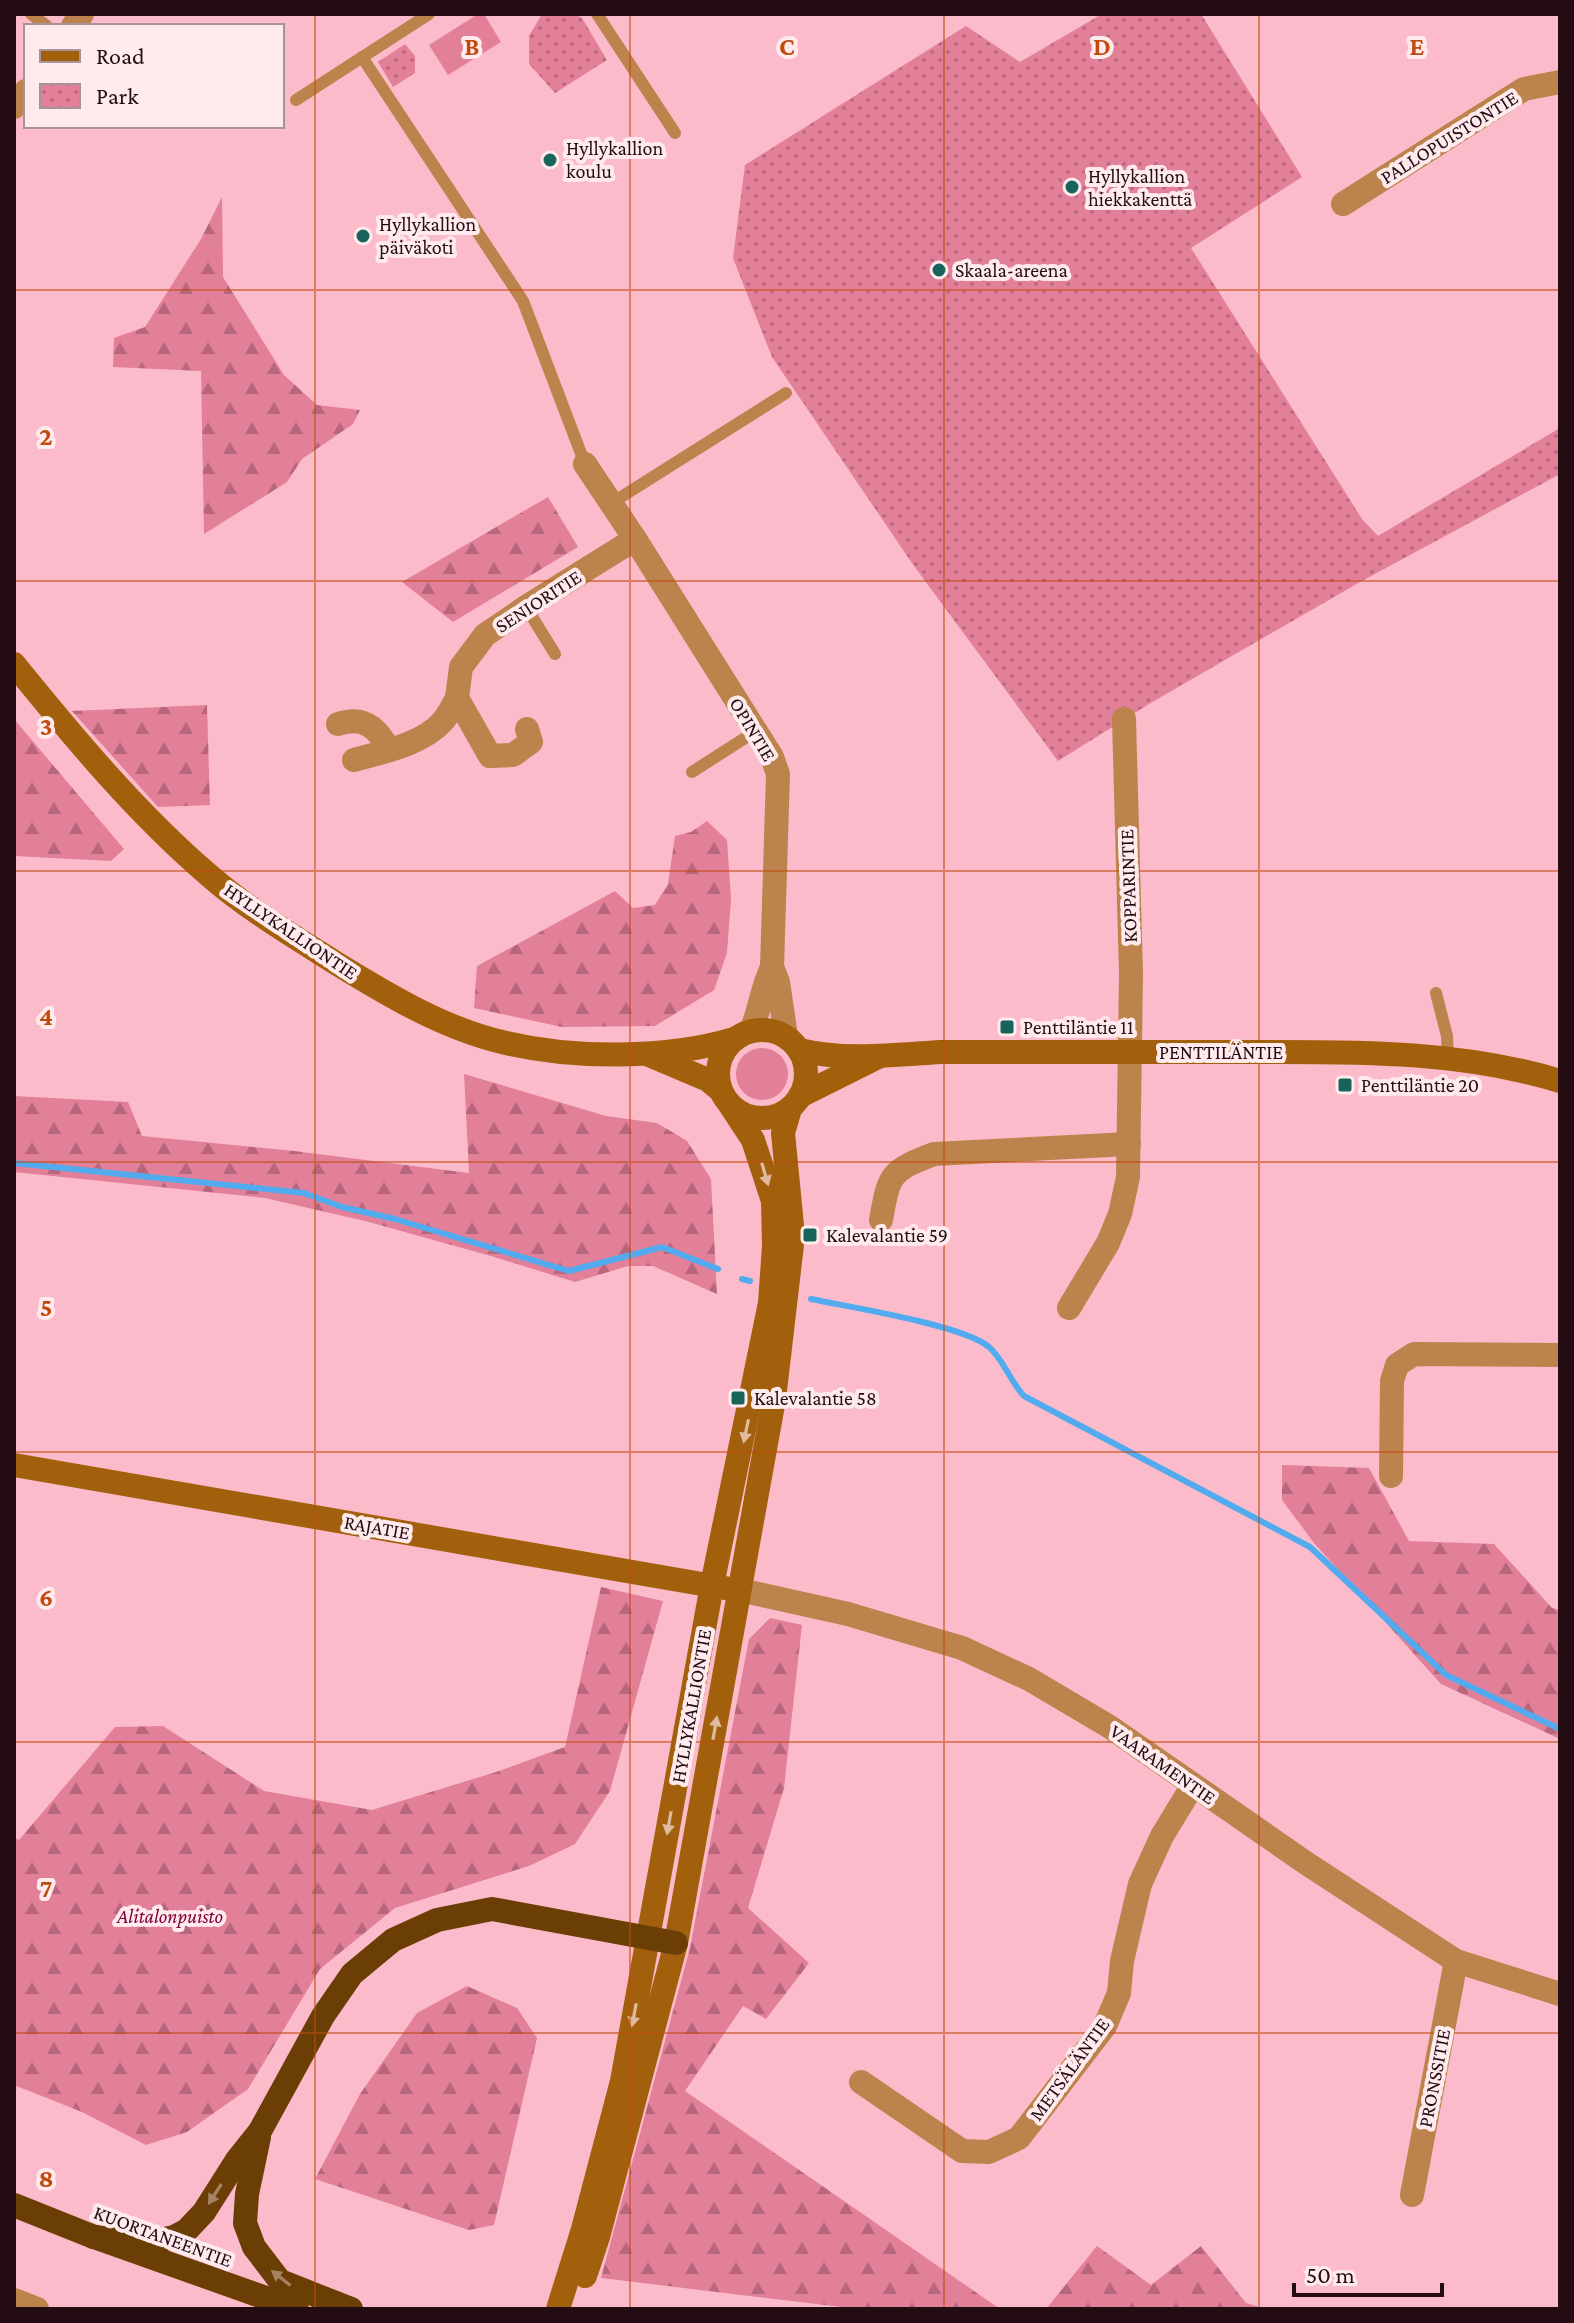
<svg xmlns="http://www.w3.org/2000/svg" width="1574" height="2323" font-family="'Crimson Pro',serif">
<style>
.grass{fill:#e27f99}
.forest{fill:url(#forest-firs)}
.park{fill:url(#park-dots)}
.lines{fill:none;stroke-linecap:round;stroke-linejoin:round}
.stream{stroke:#52abee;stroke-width:6}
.lane{stroke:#bc834c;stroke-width:12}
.street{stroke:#bc834c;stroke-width:24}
.secondary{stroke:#a3600c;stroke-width:24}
.highway{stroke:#6b3e06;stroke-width:24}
.oneway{fill:#dfba9f}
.oneway2{fill:#a68363}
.grid{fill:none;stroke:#c14a0d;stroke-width:2;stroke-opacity:0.55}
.poi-dot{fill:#18635a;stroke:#ffeaee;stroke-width:3}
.labels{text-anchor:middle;stroke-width:8;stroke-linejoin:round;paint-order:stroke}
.street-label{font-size:20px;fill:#230d13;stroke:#ffeaee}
.poi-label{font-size:20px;fill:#230d13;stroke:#ffeaee;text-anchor:start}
.park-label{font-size:20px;font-style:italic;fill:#7d0039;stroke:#ffeaee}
.grid-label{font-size:26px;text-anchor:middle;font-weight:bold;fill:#c14a0d;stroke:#ffeaee;stroke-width:8;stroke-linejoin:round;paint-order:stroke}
</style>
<defs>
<pattern id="forest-firs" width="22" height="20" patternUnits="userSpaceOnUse" patternTransform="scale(2)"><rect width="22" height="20" fill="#e27f99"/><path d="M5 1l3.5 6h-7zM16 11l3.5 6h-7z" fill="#b7667c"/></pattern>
<pattern id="park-dots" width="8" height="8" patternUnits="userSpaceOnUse" patternTransform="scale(2)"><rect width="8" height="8" fill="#e27f99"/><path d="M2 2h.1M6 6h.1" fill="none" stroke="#b7667c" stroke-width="1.8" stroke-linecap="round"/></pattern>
</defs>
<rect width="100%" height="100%" fill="#fcbbca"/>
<g class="grass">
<polygon points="478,14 484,14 501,42 448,75 429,45"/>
<circle cx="762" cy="1074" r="26"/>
</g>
<g class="forest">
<polygon points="222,197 223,277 284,375 317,405 360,410 353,424 302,459 287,482 204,534 201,371 113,367 114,338 145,327 201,239"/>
<polygon points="548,497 578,547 453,622 402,582"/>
<polygon points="207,705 210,805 158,807 72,711"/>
<polygon points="14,719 124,849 111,861 14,856"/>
<polygon points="707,821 727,840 731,899 727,953 714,990 655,1026 562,1027 474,1008 477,966 615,891 633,908 655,905 668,884 675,836 691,832"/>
<polygon points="464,1074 606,1116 657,1123 687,1141 711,1179 717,1294 653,1266 628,1266 575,1282 491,1256 365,1221 265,1198 14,1172 14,1096 128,1102 142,1136 294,1151 469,1173"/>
<polygon points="1282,1465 1369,1468 1409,1541 1494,1544 1552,1608 1560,1610 1560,1739 1441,1684 1314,1543 1282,1500"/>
<polygon points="601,1587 663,1601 610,1791 575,1844 529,1866 395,1908 320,1969 248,2089 187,2132 146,2145 82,2112 14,2085 14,1838 19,1840 115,1727 163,1726 264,1791 372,1810 496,1772 565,1747"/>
<polygon points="770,1618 802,1625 784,1788 748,1908 809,1963 766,2019 743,2006 685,2091 1000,2309 858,2309 601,2278 690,1948 749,1639"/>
<polygon points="467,1986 517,2008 537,2038 494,2225 469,2230 315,2179 360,2094 417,2013"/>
<polygon points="1097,2246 1151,2285 1201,2246 1246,2303 1266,2309 1046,2309"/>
</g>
<g class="park">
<polygon points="542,14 575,14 582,18 607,60 555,93 529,64 529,36"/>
<polygon points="1102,14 1201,14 1302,177 1191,248 1362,519 1378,536 1560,428 1560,474 1360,582 1154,701 1058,761 914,566 772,357 733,258 745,165 966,26 1020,62"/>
<polygon points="405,44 415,56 415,73 393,87 378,62"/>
</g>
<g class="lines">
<g class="stream">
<polyline points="14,1163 304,1193 342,1207 395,1219 569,1271 662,1247 718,1269"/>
<polyline points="742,1279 750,1281"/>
<path d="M811,1299C849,1307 963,1325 989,1347C1004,1360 1009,1380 1024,1396L1310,1547L1446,1675L1560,1729"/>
</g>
<g class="lane">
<polyline points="31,14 47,26"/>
<polyline points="597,14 675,133"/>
<polyline points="362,57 523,301 585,464"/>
<polyline points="296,100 429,14"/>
<polyline points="610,504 786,393"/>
<polyline points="526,607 555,654"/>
<polyline points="692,772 756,731"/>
<polyline points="1436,993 1447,1036 1448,1057"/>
</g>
<g class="street">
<polyline points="73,26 82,14"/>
<polyline points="14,107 26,91"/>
<polyline points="1343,204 1524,89 1560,82"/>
<path d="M585,464L635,539L772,757L778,774L772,967C762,987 760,1010 751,1031"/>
<path d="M338,724C364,715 378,728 389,750"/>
<polyline points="527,729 531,742 513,755 490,756 457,698 461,667 485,635 526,607 635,539"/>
<path d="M354,760C383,752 423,744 443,721C449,714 453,705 457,698"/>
<polyline points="772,967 778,982 786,1036"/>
<path d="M881,1220C889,1175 889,1171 934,1154L1129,1144"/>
<polyline points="1069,1308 1108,1243 1120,1214 1128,1177 1131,974 1124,719"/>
<polyline points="1391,1476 1392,1381 1397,1365 1414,1354 1560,1355"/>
<polyline points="740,1590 848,1614 962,1648 1029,1679 1110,1727 1306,1863 1456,1961 1560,1994"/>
<polyline points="861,2082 962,2151 989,2152 1019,2138 1105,2026 1119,1993 1122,1961 1140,1884 1162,1836 1193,1785"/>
<polyline points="1412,2195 1456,1961"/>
<polyline points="14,2300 37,2309"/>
</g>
<g class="secondary">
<path d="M14,664C74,738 138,815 211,877C248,909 290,934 331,960C385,993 443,1029 506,1043C574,1059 667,1059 734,1039"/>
<circle cx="762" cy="1074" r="44"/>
<path d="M799,1050C844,1061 895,1055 940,1052C1040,1052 1140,1052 1239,1052C1348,1052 1455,1049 1560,1081"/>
<polyline points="649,1055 708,1080 720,1090"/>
<polyline points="800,1096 878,1057"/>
<polyline points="14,1465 725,1588"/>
<polyline points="585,2276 598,2237 676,1943 774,1399 793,1236 783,1133 790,1109"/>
<polyline points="558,2309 583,2229 622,2081 712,1585 770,1303 774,1246 773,1201 753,1140 730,1105"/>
</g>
<g class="highway">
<polyline points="259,2137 247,2194 245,2223 254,2247 280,2281 351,2309"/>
<polyline points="14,2205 94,2237 297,2309"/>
<polyline points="94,2237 155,2241 174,2237 187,2230 204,2212 237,2160 260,2131 323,2016 352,1974 393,1940 437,1920 492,1909 676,1943"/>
</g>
</g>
<defs><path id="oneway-solid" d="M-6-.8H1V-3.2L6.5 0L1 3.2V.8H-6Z" transform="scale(2)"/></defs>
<g class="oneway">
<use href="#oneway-solid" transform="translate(765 1174) rotate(74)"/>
<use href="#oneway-solid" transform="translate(746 1431) rotate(102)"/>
<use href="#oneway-solid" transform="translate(715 1728) rotate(-80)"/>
<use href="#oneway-solid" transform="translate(669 1823) rotate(100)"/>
<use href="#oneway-solid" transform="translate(634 2015) rotate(101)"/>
</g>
<g class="oneway2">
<use href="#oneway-solid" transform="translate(215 2194) rotate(123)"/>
<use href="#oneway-solid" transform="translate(281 2278) rotate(-142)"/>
</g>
<path class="grid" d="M315,14V2309M630,14V2309M944,14V2309M1259,14V2309M14,290H1560M14,581H1560M14,871H1560M14,1162H1560M14,1452H1560M14,1742H1560M14,2033H1560"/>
<g class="poi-dot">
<circle cx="550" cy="160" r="8"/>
<circle cx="1072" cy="187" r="8"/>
<circle cx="363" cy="236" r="8"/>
<circle cx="939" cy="270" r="8"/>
<rect x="999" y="1019" width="16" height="16" rx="4"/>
<rect x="1337" y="1077" width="16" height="16" rx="4"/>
<rect x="802" y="1227" width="16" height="16" rx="4"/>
<rect x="730" y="1390" width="16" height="16" rx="4"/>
</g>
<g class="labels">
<g class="street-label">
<text transform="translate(1449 137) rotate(-32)" y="7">PALLOPUISTONTIE</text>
<text transform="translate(538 601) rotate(-33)" y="7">SENIORITIE</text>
<text transform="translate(753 729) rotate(59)" y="7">OPINTIE</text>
<text transform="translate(1128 886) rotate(-92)" y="7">KOPPARINTIE</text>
<text transform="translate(291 931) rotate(34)" y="7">HYLLYKALLIONTIE</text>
<text x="1221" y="1059">PENTTILÄNTIE</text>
<text transform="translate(377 1527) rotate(10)" y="7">RAJATIE</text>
<text transform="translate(691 1706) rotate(-80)" y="7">HYLLYKALLIONTIE</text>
<text transform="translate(1163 1764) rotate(35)" y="7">VAARAMENTIE</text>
<text transform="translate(1069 2069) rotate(-54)" y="7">METSÄLÄNTIE</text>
<text transform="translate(1434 2078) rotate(-79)" y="7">PRONSSITIE</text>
<text transform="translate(163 2236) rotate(20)" y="7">KUORTANEENTIE</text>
</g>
<g class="poi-label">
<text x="566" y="155">Hyllykallion<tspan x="566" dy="23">koulu</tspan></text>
<text x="1088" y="183">Hyllykallion<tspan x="1088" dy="23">hiekkakenttä</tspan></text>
<text x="379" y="231">Hyllykallion<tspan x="379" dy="23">päiväkoti</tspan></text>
<text x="955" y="277">Skaala-areena</text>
<text x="1023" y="1034">Penttiläntie 11</text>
<text x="1361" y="1092">Penttiläntie 20</text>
<text x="826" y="1242">Kalevalantie 59</text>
<text x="754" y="1405">Kalevalantie 58</text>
</g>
<g class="park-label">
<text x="170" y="1923">Alitalonpuisto</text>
</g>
</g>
<g class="grid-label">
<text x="472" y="55">B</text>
<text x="787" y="55">C</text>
<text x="1102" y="55">D</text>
<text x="1417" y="55">E</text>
<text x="46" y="445">2</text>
<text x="46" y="735">3</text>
<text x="46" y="1025">4</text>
<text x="46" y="1316">5</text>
<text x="46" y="1606">6</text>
<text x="46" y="1897">7</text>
<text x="46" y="2187">8</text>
</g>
<rect width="1574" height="2323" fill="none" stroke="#230d13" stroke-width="32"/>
<rect x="24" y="24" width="260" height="104" fill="#ffeaee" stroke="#a79296" stroke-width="2"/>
<rect x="40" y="50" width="40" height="12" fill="#a3600c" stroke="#a79296" stroke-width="2"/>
<text x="96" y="64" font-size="24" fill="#230d13">Road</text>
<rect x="40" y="84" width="40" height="24" fill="url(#park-dots)" stroke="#a79296" stroke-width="2"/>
<text x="96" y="104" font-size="24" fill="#230d13">Park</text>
<path d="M1294 2283v12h148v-12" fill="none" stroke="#230d13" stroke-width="4"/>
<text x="1306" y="2283" font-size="24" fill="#230d13" stroke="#ffeaee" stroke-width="6" paint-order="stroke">50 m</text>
</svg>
